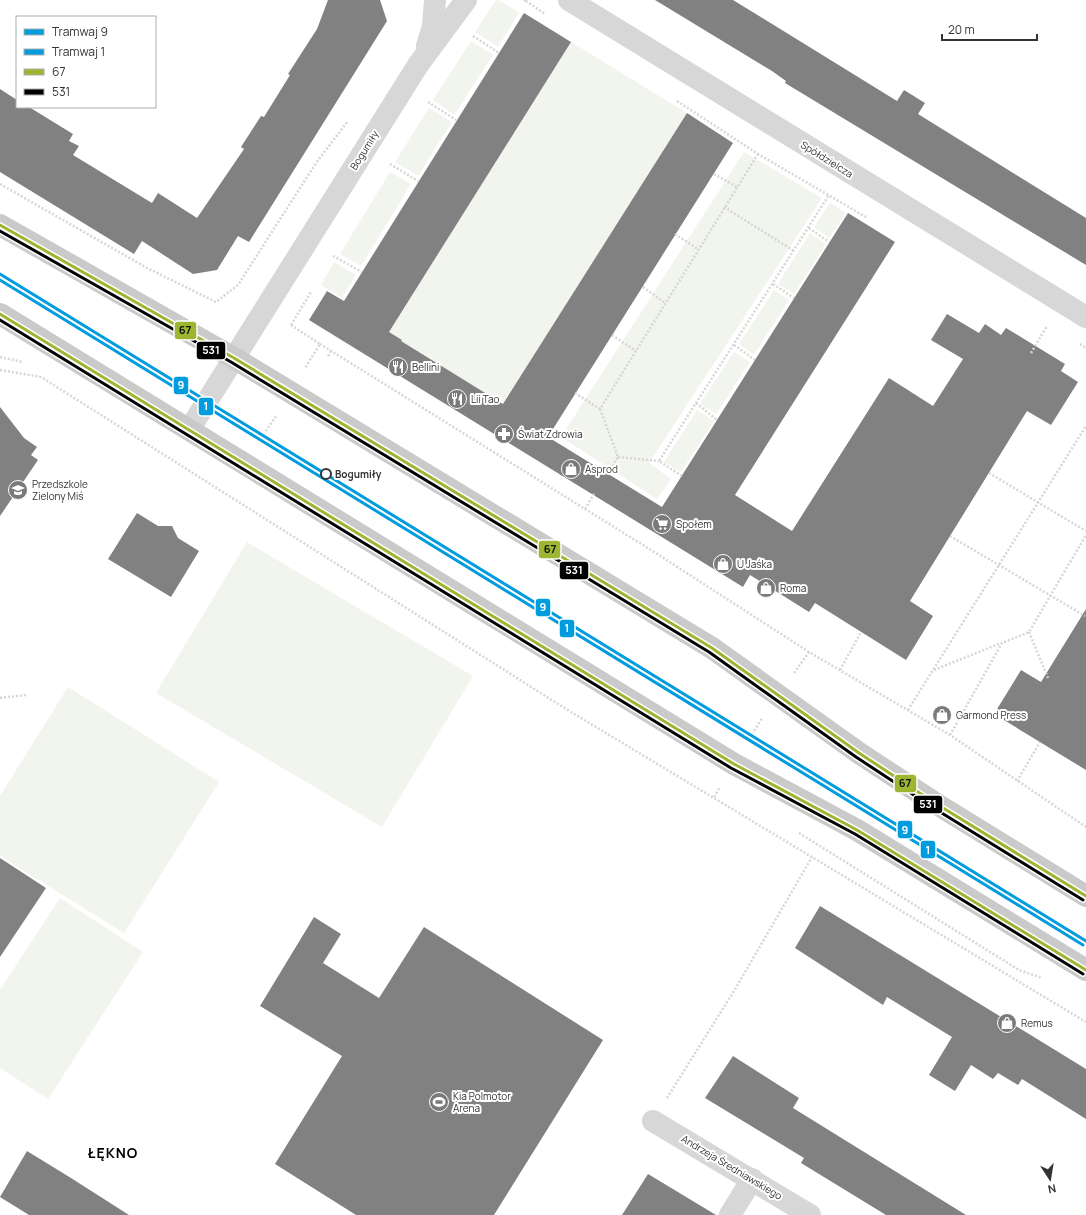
<svg xmlns="http://www.w3.org/2000/svg" width="1086" height="1215" font-family="Manrope,sans-serif">
<style>
.green{fill:#f1f5ed}
.building{fill:#818181}
.lines{fill:none;stroke-linecap:round;stroke-linejoin:round}
.path{stroke:#d6d6d6;stroke-width:2.5;stroke-dasharray:2 2;stroke-linecap:butt}
.minor{stroke:#d7d7d7;stroke-width:22}
.major{stroke:#cacaca;stroke-width:22}
.bus-1-casing{stroke:#fff;stroke-width:6}
.bus-2-casing{stroke:#fff;stroke-width:6}
.bus-1{stroke:#9cb631;stroke-width:3}
.bus-2{stroke:#000;stroke-width:3}
.tram-1-casing{stroke:#fff;stroke-width:6}
.tram-2-casing{stroke:#fff;stroke-width:6}
.tram-1{stroke:#009cdd;stroke-width:3}
.tram-2{stroke:#009cdd;stroke-width:3}
.stop-dot{fill:#fff;stroke:#333;stroke-width:2}
.labels{text-anchor:middle;stroke-width:4;stroke-linejoin:round;paint-order:stroke}
.street-label{font-size:10px;fill:#333;stroke:#fff}
.poi-label{font-size:10px;fill:#333;stroke:#fff;text-anchor:start}
.stop-label{font-size:10px;font-weight:bold;fill:#333;stroke:#fff;text-anchor:start}
.district-label{font-size:14px;font-weight:bold;letter-spacing:1px;fill:#000;stroke:#fff}
.line-badge{stroke:#fff;stroke-width:1.5}
.badge-label{font-size:11px;text-anchor:middle;font-weight:bold;fill:#fff}
.pale-badge-label{font-size:11px;text-anchor:middle;font-weight:bold;fill:#111}
</style>
<rect width="100%" height="100%" fill="#fff"/>
<g class="green">
<polygon points="496,0 499,0 519,13 498,47 475,32"/>
<polygon points="471,41 493,55 454,115 433,100"/>
<polygon points="571,42 687,113 503,404 401,341 402,340 389,332"/>
<polygon points="429,108 452,122 418,176 395,162"/>
<polygon points="744,152 822,198 649,463 671,479 657,499 561,437"/>
<polygon points="390,172 411,184 361,266 340,254"/>
<polygon points="830,203 846,213 829,238 814,227"/>
<polygon points="810,233 826,244 794,294 778,284"/>
<polygon points="334,262 356,275 342,298 321,285"/>
<polygon points="774,290 789,300 754,355 739,344"/>
<polygon points="734,352 750,362 716,414 700,404"/>
<polygon points="697,410 714,421 681,472 664,462"/>
<polygon points="247,542 473,676 382,827 156,693"/>
<polygon points="68,687 219,782 124,933 0,856 0,796"/>
<polygon points="60,898 143,952 48,1099 0,1068 0,990"/>
</g>
<g class="building">
<polygon points="328,0 380,0 387,21 249,242 238,236 217,270 193,274 142,241 134,254 0,172 0,89 17,100 17,107 29,107 73,134 69,141 79,146 73,155 152,203 158,193 197,218 244,149 241,147 261,116 264,117 290,75 288,74 317,29"/>
<polygon points="655,0 733,0 897,101 904,90 925,103 918,114 1086,218 1086,265 785,83 786,81 772,71"/>
<polygon points="524,13 571,42 389,332 402,340 401,341 503,404 687,113 733,143 548,437 662,507 848,213 895,242 735,495 792,531 889,378 933,406 963,359 931,340 947,314 979,333 985,324 1001,335 1006,328 1065,364 1061,371 1078,382 1051,425 1027,411 910,601 933,616 906,660 815,603 809,612 750,575 743,587 309,320 327,291 344,301"/>
<polygon points="0,407 24,438 37,447 31,455 38,460 0,516"/>
<polygon points="137,513 158,526 172,526 178,538 199,551 171,597 108,559"/>
<polygon points="1086,609 1086,770 994,714 1021,670 1041,682"/>
<polygon points="0,858 46,888 0,957"/>
<polygon points="820,906 1086,1069 1086,1119 1022,1079 1018,1085 998,1073 993,1079 971,1065 955,1091 929,1075 952,1037 887,997 883,1005 795,948"/>
<polygon points="314,917 341,934 323,963 379,998 424,927 603,1040 494,1215 356,1215 275,1164 342,1056 260,1006"/>
<polygon points="733,1056 799,1098 793,1108 966,1215 886,1215 801,1163 804,1158 705,1098"/>
<polygon points="27,1151 71,1178 129,1215 29,1215 0,1197"/>
<polygon points="648,1174 716,1215 622,1215"/>
</g>
<g class="lines">
<g class="path">
<polyline points="524,0 526,1 527,0"/>
<polyline points="526,1 545,14"/>
<polyline points="473,36 499,53"/>
<polyline points="677,101 758,154 866,217"/>
<polyline points="428,102 456,120"/>
<polyline points="390,164 418,181"/>
<polyline points="714,174 737,187"/>
<polyline points="0,184 147,268 216,302 238,285 316,163 348,121"/>
<polyline points="724,207 794,251"/>
<polyline points="809,228 829,242"/>
<polyline points="675,234 698,249"/>
<polyline points="333,256 362,272"/>
<polyline points="773,284 794,298"/>
<polyline points="643,287 665,303"/>
<polyline points="291,325 311,292"/>
<polyline points="291,325 320,344 305,368"/>
<polyline points="612,335 636,351"/>
<polyline points="320,344 651,550 809,652 950,735 1086,827"/>
<polyline points="1080,344 1086,348"/>
<polyline points="734,345 755,360"/>
<polyline points="1031,353 1047,326"/>
<polyline points="328,356 331,351"/>
<polyline points="0,357 23,362"/>
<polyline points="0,370 41,377 566,709 1086,1022"/>
<polyline points="575,393 600,409 758,154"/>
<polyline points="696,403 717,420"/>
<polyline points="600,409 618,457 608,473"/>
<polyline points="259,441 276,416"/>
<polyline points="618,457 659,461"/>
<polyline points="989,473 1086,531"/>
<polyline points="682,476 659,461 829,195"/>
<polyline points="585,509 594,494"/>
<polyline points="950,536 1085,616"/>
<polyline points="1029,632 1048,678"/>
<polyline points="840,670 861,632"/>
<polyline points="934,670 1001,643"/>
<polyline points="794,673 809,652"/>
<polyline points="0,698 26,695"/>
<polyline points="908,710 1086,426"/>
<polyline points="950,735 1002,643 1029,632 1086,535"/>
<polyline points="748,741 762,718"/>
<polyline points="1017,781 1040,742"/>
<polyline points="714,797 720,787"/>
<polyline points="799,833 1019,970 1042,978"/>
<polyline points="667,1098 734,991 812,857"/>
</g>
<g class="minor">
<polyline points="569,0 1086,317"/>
<polyline points="427,46 433,26 435,0"/>
<polyline points="189,430 418,65 466,0"/>
<polyline points="653,1121 810,1215"/>
<polyline points="730,1215 752,1179"/>
</g>
<g class="major">
<polyline points="0,225 234,358 712,648 859,753 935,803 1086,896"/>
<polyline points="0,314 734,764 857,830 1086,970"/>
</g>
<defs>
<g id="bus-1">
<polyline points="0,225 234,358 712,648 859,753 935,803 1086,896"/>
<polyline points="0,314 734,764 857,830 1086,970"/>
</g>
<g id="bus-2">
<polyline points="0,231 231,362 709,652 856,757 932,807 1083,900"/>
<polyline points="0,320 731,768 855,834 1083,974"/>
</g>
</defs>
<use href="#bus-1" class="bus-1-casing"/>
<use href="#bus-2" class="bus-2-casing"/>
<use href="#bus-1" class="bus-1"/>
<use href="#bus-2" class="bus-2"/>
<defs>
<polyline id="tram-1" points="0,274 1086,941"/>
<polyline id="tram-2" points="0,280 1083,945"/>
</defs>
<use href="#tram-1" class="tram-1-casing"/>
<use href="#tram-2" class="tram-2-casing"/>
<use href="#tram-1" class="tram-1"/>
<use href="#tram-2" class="tram-2"/>
</g>
<defs>
<symbol id="restaurant-disc" viewBox="-11 -11 22 22"><circle r="9.5" fill="#7a7a7a" stroke="#fff"/><path d="M-5-6h1v4h1v-4h1v4h1v-4h1v5L-1.5 .5V6h-2V.5L-5-1ZM5-6V6H3V1.5H1.5Q1.5-4 5-6Z" fill="#fff"/></symbol>
<symbol id="pharmacy-disc" viewBox="-11 -11 22 22"><circle r="9.5" fill="#7a7a7a" stroke="#fff"/><path d="M-2-6h4v4h4v4h-4v4h-4v-4h-4v-4h4Z" fill="#fff"/></symbol>
<symbol id="shop-disc" viewBox="-11 -11 22 22"><circle r="9.5" fill="#7a7a7a" stroke="#fff"/><path d="M-5-2.5h2.3a2.7 3.5 0 0 1 5.4 0H5L5.5 6h-11ZM-1.5-2.5h3a1.5 2.3 0 0 0-3 0Z" fill="#fff"/></symbol>
<symbol id="school-disc" viewBox="-11 -11 22 22"><circle r="9.5" fill="#7a7a7a" stroke="#fff"/><path d="M0-5L7-2L0 1L-7-2ZM-4 1L0 2.5L4 1V4Q0 6-4 4Z" fill="#fff"/></symbol>
<symbol id="supermarket-disc" viewBox="-11 -11 22 22"><circle r="9.5" fill="#7a7a7a" stroke="#fff"/><path d="M-6-5.5h2.5l.6 2H6L4.5 2H-2.5L-4.4-4H-6ZM-1.5 3.2a1.3 1.3 0 1 0 .1 0ZM3 3.2a1.3 1.3 0 1 0 .1 0Z" fill="#fff"/></symbol>
<symbol id="stadium-disc" viewBox="-11 -11 22 22"><circle r="9.5" fill="#7a7a7a" stroke="#fff"/><path d="M0-5a6.5 5 0 1 0 0 10a6.5 5 0 1 0 0-10ZM-3.5-1.8h7v3.6h-7Z" fill="#fff"/></symbol>
</defs>
<g fill-rule="evenodd">
<use href="#restaurant-disc" x="387" y="356" width="22" height="22"/>
<use href="#restaurant-disc" x="446" y="388" width="22" height="22"/>
<use href="#pharmacy-disc" x="493" y="423" width="22" height="22"/>
<use href="#shop-disc" x="560" y="458" width="22" height="22"/>
<use href="#school-disc" x="7" y="479" width="22" height="22"/>
<use href="#supermarket-disc" x="651" y="513" width="22" height="22"/>
<use href="#shop-disc" x="712" y="553" width="22" height="22"/>
<use href="#shop-disc" x="755" y="577" width="22" height="22"/>
<use href="#shop-disc" x="931" y="704" width="22" height="22"/>
<use href="#shop-disc" x="996" y="1012" width="22" height="22"/>
<use href="#stadium-disc" x="428" y="1091" width="22" height="22"/>
</g>
<circle class="stop-dot" cx="326" cy="474" r="5"/>
<g class="labels">
<g class="street-label">
<text transform="translate(364 150) rotate(-58)" y="4">Bogumiły</text>
<text transform="translate(827 159) rotate(32)" y="4">Spółdzielcza</text>
<text transform="translate(732 1167) rotate(31)" y="4">Andrzeja Średniawskiego</text>
</g>
<g class="poi-label">
<text x="412" y="371">Bellini</text>
<text x="471" y="403">Lii Tao</text>
<text x="518" y="438">Świat Zdrowia</text>
<text x="585" y="473">Asprod</text>
<text x="32" y="488">Przedszkole<tspan x="32" dy="12">Zielony Miś</tspan></text>
<text x="676" y="528">Społem</text>
<text x="737" y="568">U Jaśka</text>
<text x="780" y="592">Roma</text>
<text x="956" y="719">Garmond Press</text>
<text x="1021" y="1027">Remus</text>
<text x="453" y="1100">Kia Polmotor<tspan x="453" dy="12">Arena</tspan></text>
</g>
<g class="stop-label">
<text x="335" y="478">Bogumiły</text>
</g>
<g class="district-label">
<text x="113" y="1158">ŁĘKNO</text>
</g>
</g>
<g class="line-badge">
<rect x="174" y="321" width="23" height="19" rx="4" fill="#9cb631"/>
<rect x="196" y="341" width="30" height="19" rx="4" fill="#000"/>
<rect x="173" y="376" width="16" height="19" rx="4" fill="#009cdd"/>
<rect x="198" y="397" width="16" height="19" rx="4" fill="#009cdd"/>
<rect x="538" y="540" width="23" height="19" rx="4" fill="#9cb631"/>
<rect x="559" y="561" width="30" height="19" rx="4" fill="#000"/>
<rect x="535" y="598" width="16" height="19" rx="4" fill="#009cdd"/>
<rect x="559" y="619" width="16" height="19" rx="4" fill="#009cdd"/>
<rect x="894" y="774" width="23" height="19" rx="4" fill="#9cb631"/>
<rect x="913" y="795" width="30" height="19" rx="4" fill="#000"/>
<rect x="897" y="820" width="16" height="19" rx="4" fill="#009cdd"/>
<rect x="920" y="840" width="16" height="19" rx="4" fill="#009cdd"/>
</g>
<g class="badge-label">
<text x="211" y="354">531</text>
<text x="181" y="389">9</text>
<text x="206" y="410">1</text>
<text x="574" y="574">531</text>
<text x="543" y="611">9</text>
<text x="567" y="632">1</text>
<text x="928" y="808">531</text>
<text x="905" y="834">9</text>
<text x="928" y="854">1</text>
</g>
<g class="pale-badge-label">
<text x="185" y="334">67</text>
<text x="550" y="553">67</text>
<text x="905" y="787">67</text>
</g>
<rect x="16" y="16" width="140" height="92" fill="#ffffff" stroke="#adadad"/>
<rect x="24" y="29" width="20" height="6" fill="#009cdd" stroke="#adadad"/>
<text x="52" y="36" font-size="12" fill="#333333">Tramwaj 9</text>
<rect x="24" y="49" width="20" height="6" fill="#009cdd" stroke="#adadad"/>
<text x="52" y="56" font-size="12" fill="#333333">Tramwaj 1</text>
<rect x="24" y="69" width="20" height="6" fill="#9cb631" stroke="#adadad"/>
<text x="52" y="76" font-size="12" fill="#333333">67</text>
<rect x="24" y="89" width="20" height="6" fill="#000000" stroke="#adadad"/>
<text x="52" y="96" font-size="12" fill="#333333">531</text>
<g transform="translate(1050 1179) rotate(168)" stroke="#ffffff" stroke-width="3" paint-order="stroke">
<path d="M0-3L7 15L0 10L-7 15Z" fill="#333333"/>
<text y="-6" font-size="11" font-weight="bold" text-anchor="middle" fill="#333333">N</text>
</g>
<path d="M942 34v6h95v-6" fill="none" stroke="#333333" stroke-width="2"/>
<text x="948" y="34" font-size="12" fill="#333333" stroke="#ffffff" stroke-width="3" paint-order="stroke">20 m</text>
</svg>
